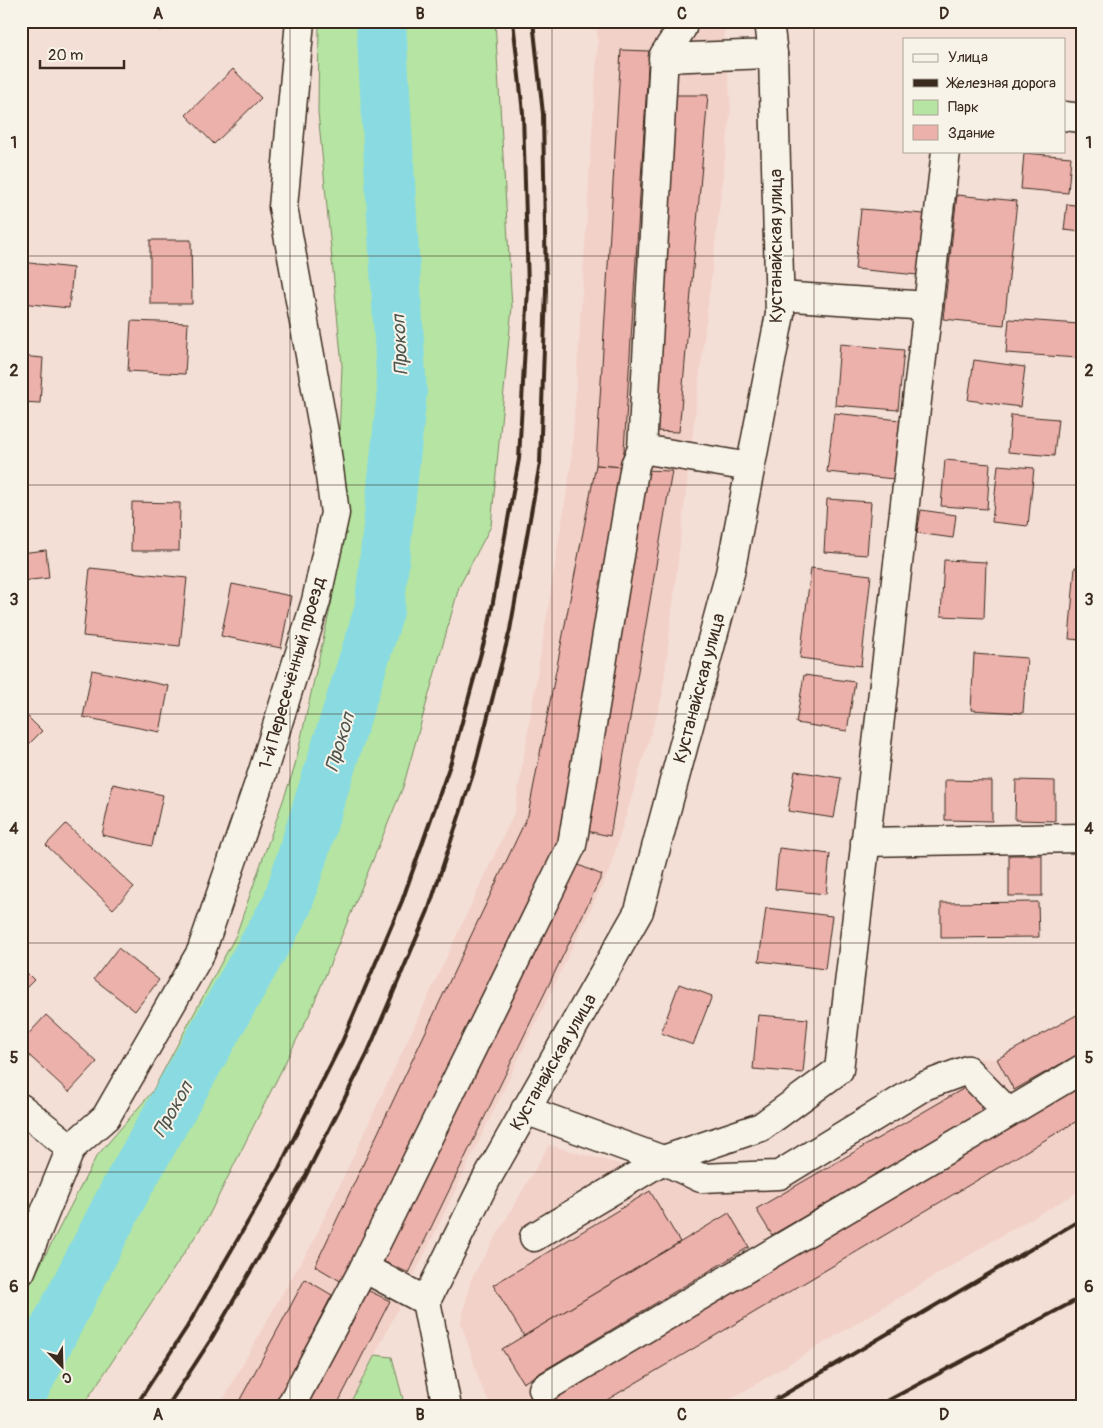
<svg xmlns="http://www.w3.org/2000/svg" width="1103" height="1428" font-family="Pangolin,sans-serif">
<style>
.built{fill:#f2d1c9}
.green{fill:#b6e4a2;stroke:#788760}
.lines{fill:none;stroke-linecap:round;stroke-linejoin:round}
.river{stroke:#8adbe1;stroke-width:50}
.building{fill:#ecb1ab;stroke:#3b2a1e}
.minor-casing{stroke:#3b2a1e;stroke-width:31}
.minor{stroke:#f7f3e8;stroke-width:28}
.rail{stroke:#3b2a1e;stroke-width:4}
.grid{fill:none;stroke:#3b2a1e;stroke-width:1;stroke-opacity:0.55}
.labels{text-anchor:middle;stroke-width:4;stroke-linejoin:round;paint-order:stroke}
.street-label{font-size:18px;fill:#3b2a1e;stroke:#f7f3e8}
.water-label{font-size:19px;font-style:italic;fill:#4f564f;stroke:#f7f3e8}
.neatline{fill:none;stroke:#3b2a1e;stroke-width:2}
.grid-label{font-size:16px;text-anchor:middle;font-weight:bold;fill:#3b2a1e}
</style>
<rect width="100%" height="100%" fill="#f4dfd6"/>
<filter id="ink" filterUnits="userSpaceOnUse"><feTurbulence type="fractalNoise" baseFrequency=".02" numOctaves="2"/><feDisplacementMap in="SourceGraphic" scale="10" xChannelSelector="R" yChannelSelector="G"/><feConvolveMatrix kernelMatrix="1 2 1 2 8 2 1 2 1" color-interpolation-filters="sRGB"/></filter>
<g filter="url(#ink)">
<g class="built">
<polygon points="595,21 723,21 731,108 662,697 609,871 401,1303 348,1407 219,1407 279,1299 312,1244 515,811 571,466 598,39"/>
<polygon points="1082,1012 1082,1190 1006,1233 718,1407 491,1407 479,1380 461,1322 471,1279 549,1145 627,1166 770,1165 916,1074 967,1058 997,1059"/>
</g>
<g class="green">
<polygon points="319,21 495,21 512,307 491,526 459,587 403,787 309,1015 208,1217 82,1407 21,1407 21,1302 96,1157 152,1092 236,935 294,769 332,600 342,366 318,112"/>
<polygon points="375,1355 392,1357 405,1407 348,1407"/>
</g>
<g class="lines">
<polyline class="river" points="21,1395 127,1187 287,905 379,611 402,393 381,21"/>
</g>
<g class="building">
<polygon points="152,21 171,21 160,31"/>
<polygon points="693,21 723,21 723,23 693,26"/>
<polygon points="621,50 649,51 623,467 596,465"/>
<polygon points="233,69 261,98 214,144 186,115"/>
<polygon points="674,95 708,95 679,432 654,431"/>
<polygon points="1024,153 1071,157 1068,193 1021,189"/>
<polygon points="957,195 1017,201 1004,325 943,319"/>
<polygon points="1067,204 1082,206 1082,232 1064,230"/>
<polygon points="861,209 924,214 918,275 855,269"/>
<polygon points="150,240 191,240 192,304 150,304"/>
<polygon points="21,262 73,268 69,308 21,303"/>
<polygon points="1009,319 1079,324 1077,358 1006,353"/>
<polygon points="131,321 188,323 185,374 128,371"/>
<polygon points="840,344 904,350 898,410 835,405"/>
<polygon points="21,356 43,358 40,403 21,402"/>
<polygon points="974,360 1025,367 1020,407 968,400"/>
<polygon points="834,413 900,420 894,479 827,472"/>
<polygon points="1011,415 1058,419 1054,456 1008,452"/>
<polygon points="945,460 990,464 987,509 941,506"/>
<polygon points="596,465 623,467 562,836 342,1282 315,1266 528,815"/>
<polygon points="998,465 1034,468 1028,526 992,522"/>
<polygon points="643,470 672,471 610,836 587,831"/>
<polygon points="827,499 871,502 867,555 824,552"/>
<polygon points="132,502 180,503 179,551 131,551"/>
<polygon points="921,510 956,515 953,538 917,533"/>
<polygon points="46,550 49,578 21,581 21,553"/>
<polygon points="944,560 986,562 984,618 941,616"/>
<polygon points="1075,567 1082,567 1082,640 1069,639"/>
<polygon points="90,568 187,578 180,646 83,636"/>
<polygon points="811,568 871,575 861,666 800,658"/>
<polygon points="232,584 291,596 281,648 221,636"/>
<polygon points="974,654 1027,658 1023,713 971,710"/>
<polygon points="92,670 169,686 160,732 83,717"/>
<polygon points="804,675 855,682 847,731 796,723"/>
<polygon points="21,710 42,731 21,752"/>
<polygon points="795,771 841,778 834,818 788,811"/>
<polygon points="945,780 992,781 992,821 945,820"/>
<polygon points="1016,780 1055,781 1055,821 1015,820"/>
<polygon points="113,784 163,795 152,846 102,835"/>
<polygon points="66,824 134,887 113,909 46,845"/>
<polygon points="779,848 830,854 826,894 775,889"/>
<rect x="1009" y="855" width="33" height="41"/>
<polygon points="574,863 602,875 409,1273 378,1259"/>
<polygon points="1038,902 1039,937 941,938 941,903"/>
<polygon points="766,908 832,916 825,969 759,961"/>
<polygon points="118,948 159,980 135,1011 94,979"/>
<polygon points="21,967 34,980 21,993"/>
<polygon points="679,984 712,996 693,1045 661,1033"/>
<polygon points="1082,1012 1082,1052 1014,1090 997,1059"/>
<polygon points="46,1015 97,1062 69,1092 21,1048 21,1042"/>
<polygon points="758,1015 808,1019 803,1073 753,1069"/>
<polygon points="1082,1084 1082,1118 595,1407 538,1407"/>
<polygon points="968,1086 984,1112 772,1235 756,1209"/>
<polygon points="650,1191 680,1242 524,1336 493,1285"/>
<polygon points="729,1213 749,1247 523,1383 502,1349"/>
<polygon points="305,1279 332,1295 274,1407 236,1407"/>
<polygon points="363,1288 390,1301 336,1407 300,1407"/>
</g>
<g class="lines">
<defs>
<g id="minor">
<polyline points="681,21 682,28 664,55 642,449 750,467"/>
<polyline points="663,58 773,54"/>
<polyline points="1064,116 1082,118"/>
<polyline points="779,296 928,306"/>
<polyline points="865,842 1082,838"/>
<polyline points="21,1108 71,1148"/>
<polyline points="525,1110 663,1160 701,1178 779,1175 924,1086 967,1070 1008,1112"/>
<polyline points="534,1237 663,1160 761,1127 839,1070 946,151"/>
<polyline points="364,1268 572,845 635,465 642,449"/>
<polyline points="21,1271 71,1148 106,1117 201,952 262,774 316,601 335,513 324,432 283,207 300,21"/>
<polyline points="426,1301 486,1180 639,911 730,573 780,314 773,54 769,21"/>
<polyline points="426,1301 447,1407"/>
<polyline points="543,1389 1082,1069"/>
<polyline points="290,1407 364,1268 426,1301"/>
</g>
</defs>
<use href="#minor" class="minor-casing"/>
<use href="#minor" class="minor"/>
<g class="rail">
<polyline points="135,1407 187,1327 279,1168 342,1042 402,901 451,762 489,624 519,459 528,288 523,113 513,21"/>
<polyline points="167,1407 210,1341 303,1181 367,1054 428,911 473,774 510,630 540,463 546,290 543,114 533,21"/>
<polyline points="763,1407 1082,1219"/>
<polyline points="876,1407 1082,1297"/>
</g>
</g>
</g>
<path class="grid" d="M290,21V1407M552,21V1407M814,21V1407M21,256H1082M21,485H1082M21,714H1082M21,943H1082M21,1172H1082"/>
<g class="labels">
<g class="street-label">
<text transform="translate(776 246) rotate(-90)" y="6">Кустанайская улица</text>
<text transform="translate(292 673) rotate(-74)" y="6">1-й Пересечённый проезд</text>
<text transform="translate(699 688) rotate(-75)" y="6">Кустанайская улица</text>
<text transform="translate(553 1062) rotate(-60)" y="6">Кустанайская улица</text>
</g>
<g class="water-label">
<text transform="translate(399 345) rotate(-93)" y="7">Прокоп</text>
<text transform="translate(339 742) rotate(-73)" y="7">Прокоп</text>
<text transform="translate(172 1109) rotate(-60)" y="7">Прокоп</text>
</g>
</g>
<rect width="1103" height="1428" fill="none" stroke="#f7f3e8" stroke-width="55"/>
<rect x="903" y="38" width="162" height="115" fill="#f7f3e8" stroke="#aca397"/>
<rect x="913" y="54" width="25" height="8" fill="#f7f3e8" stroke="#aca397"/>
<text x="948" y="62" font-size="15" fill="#3b2a1e">Улица</text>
<rect x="913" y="79" width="25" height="8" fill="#3b2a1e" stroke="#aca397"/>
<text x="948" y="88" font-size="15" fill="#3b2a1e">Железная дорога</text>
<rect x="913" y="100" width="25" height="15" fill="#b6e4a2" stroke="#aca397"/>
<text x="948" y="112" font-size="15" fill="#3b2a1e">Парк</text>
<rect x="913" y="125" width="25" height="15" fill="#ecb1ab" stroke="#aca397"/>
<text x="948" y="138" font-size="15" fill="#3b2a1e">Здание</text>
<g transform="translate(62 1366) rotate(157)" stroke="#f7f3e8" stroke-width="4" paint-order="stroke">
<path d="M0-4L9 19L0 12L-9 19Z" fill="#3b2a1e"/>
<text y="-8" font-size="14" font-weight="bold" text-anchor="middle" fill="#3b2a1e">С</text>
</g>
<path d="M40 60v8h84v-8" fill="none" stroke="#3b2a1e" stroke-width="2.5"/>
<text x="48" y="60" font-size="15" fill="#3b2a1e" stroke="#f7f3e8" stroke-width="4" paint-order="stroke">20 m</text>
<rect x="28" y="28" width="1048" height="1372" class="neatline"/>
<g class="grid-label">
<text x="158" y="19">A</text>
<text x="420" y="19">B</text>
<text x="682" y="19">C</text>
<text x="944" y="19">D</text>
<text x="14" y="148">1</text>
<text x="1089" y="148">1</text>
<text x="14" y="376">2</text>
<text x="1089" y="376">2</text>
<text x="14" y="605">3</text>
<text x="1089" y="605">3</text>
<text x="14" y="834">4</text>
<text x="1089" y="834">4</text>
<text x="14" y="1063">5</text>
<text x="1089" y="1063">5</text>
<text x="14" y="1292">6</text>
<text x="1089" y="1292">6</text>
<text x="158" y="1420">A</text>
<text x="420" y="1420">B</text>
<text x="682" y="1420">C</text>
<text x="944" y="1420">D</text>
</g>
</svg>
